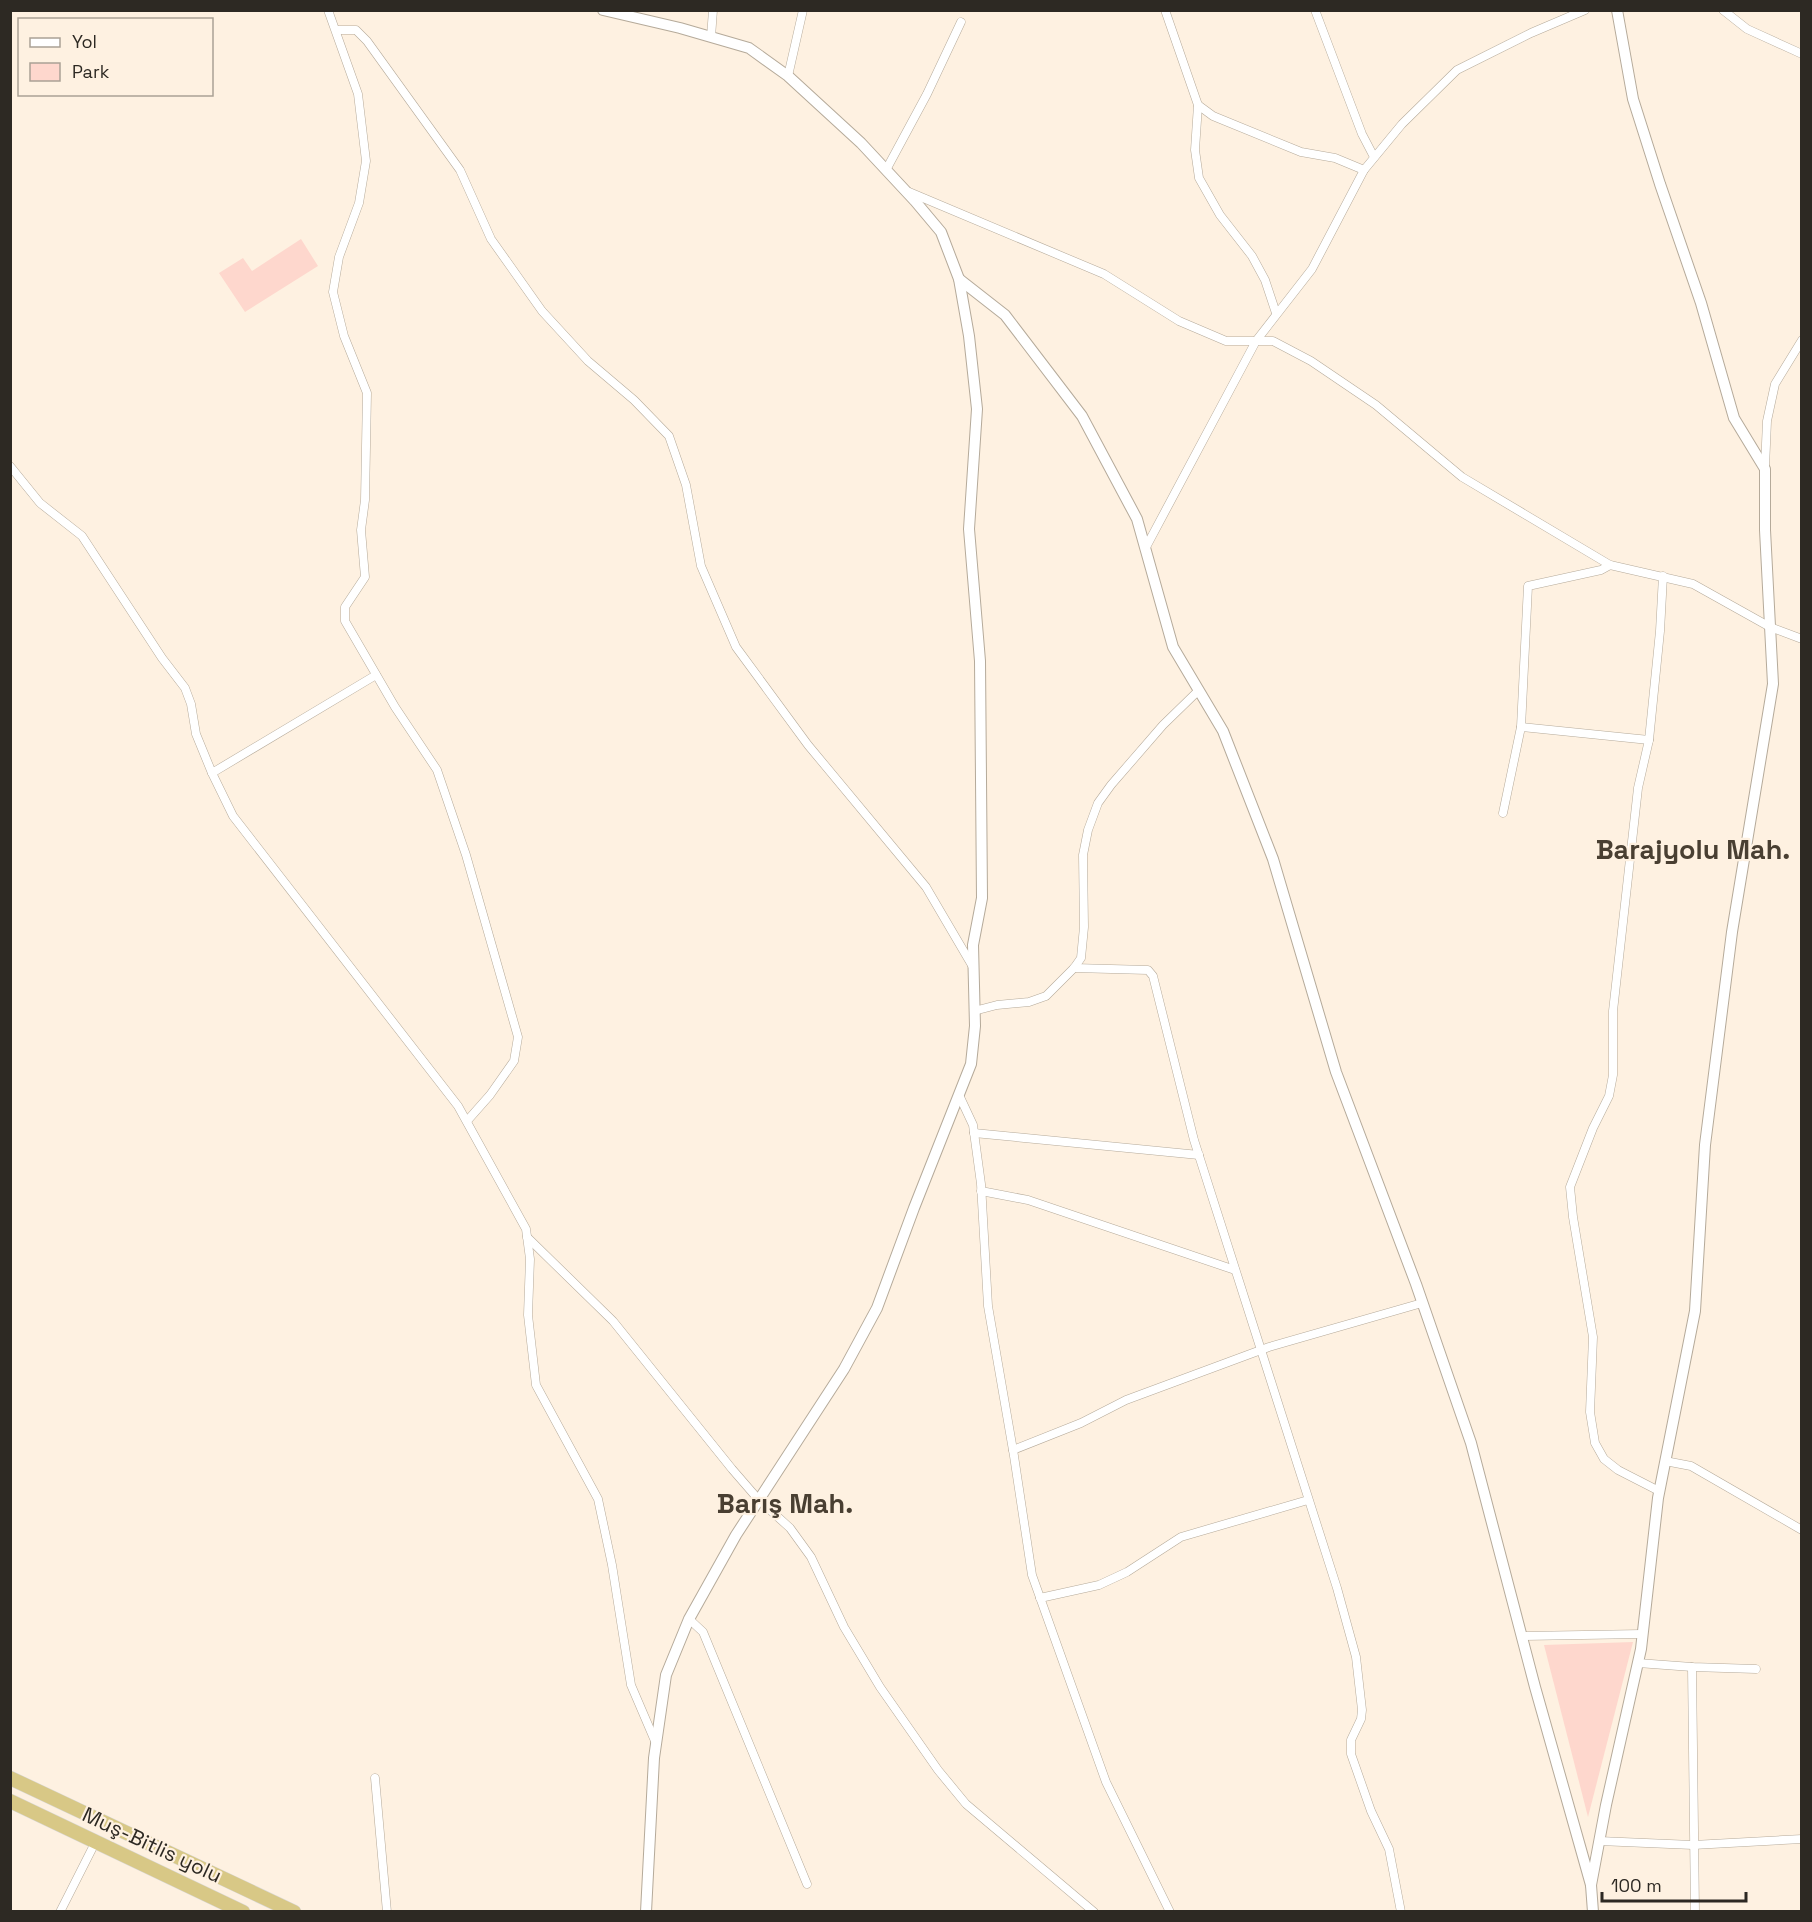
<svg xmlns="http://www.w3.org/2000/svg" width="1812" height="1922" font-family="'Space Grotesk',sans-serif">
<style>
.green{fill:#fed7cd}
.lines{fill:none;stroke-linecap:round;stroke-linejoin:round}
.minor-casing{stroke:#b5aa9a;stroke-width:9}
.tertiary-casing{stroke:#b5aa9a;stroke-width:12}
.trunk-casing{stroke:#d9d8d7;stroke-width:15}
.minor{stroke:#fff;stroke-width:8}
.tertiary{stroke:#fff;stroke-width:10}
.trunk{stroke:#d8c886;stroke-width:14}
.labels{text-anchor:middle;stroke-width:4.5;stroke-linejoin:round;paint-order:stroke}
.street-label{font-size:21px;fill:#2d2923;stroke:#fef1e1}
.district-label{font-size:27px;font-weight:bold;fill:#493f32;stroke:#fef1e1}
</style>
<rect width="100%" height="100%" fill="#fef1e1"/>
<g class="green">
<polygon points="301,239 318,266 245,312 219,273 243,258 252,271"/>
<polygon points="1633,1642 1588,1817 1544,1645"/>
</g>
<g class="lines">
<defs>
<g id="minor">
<polyline points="328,10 358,94 366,161 359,203 339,257 333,292 344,336 367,393 365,500 361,530 365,577 345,607 345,621 395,707 437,770 466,855 518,1037 514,1061 490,1095 467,1121"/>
<polyline points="1165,10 1198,105 1195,150 1199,178 1220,215 1252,256 1265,280 1276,313"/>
<polyline points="1315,10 1362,134 1374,157"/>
<polyline points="1723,10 1747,29 1802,54"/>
<polyline points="336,30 356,30 367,41 460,170 491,239 542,311 588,361 634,400 669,436 686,485 701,566 736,647 808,745 926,887 973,967"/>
<polyline points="711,37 713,10"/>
<polyline points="788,76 803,10"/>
<polyline points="1198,105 1213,116 1301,152 1335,158 1364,170"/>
<polyline points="886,170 927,94 961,22"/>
<polyline points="909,192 1104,274 1179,321 1226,341 1273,341 1311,361 1376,405 1462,477 1610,565 1693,584 1770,627 1802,639"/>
<polyline points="10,466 40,503 82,536 162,658 185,688 191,704 196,734 212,773 233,816 458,1106 526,1229 530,1259 528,1315 536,1385 598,1499 612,1565 631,1685 655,1741"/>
<polyline points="1765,467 1767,421 1775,384 1802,340"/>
<polyline points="1145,549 1256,341 1312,269 1364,170 1402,124 1457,70 1531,33 1585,10"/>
<polyline points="1521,727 1649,740"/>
<polyline points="212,773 376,675"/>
<polyline points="1503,813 1521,727 1528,586 1601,570 1610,565"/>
<polyline points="1074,968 1148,970 1153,976 1194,1140 1337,1588 1356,1657 1362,1710 1361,1719 1351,1740 1351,1754 1371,1811 1389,1849 1401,1912"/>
<polyline points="974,1011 997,1005 1029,1002 1046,996 1074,968 1081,958 1084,927 1083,855 1088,830 1098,803 1111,785 1163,725 1199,690"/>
<polyline points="959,1095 973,1125 981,1184 988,1306 1014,1456 1032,1575 1106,1782 1170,1912"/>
<polyline points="974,1133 1199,1155"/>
<polyline points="981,1191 1028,1200 1235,1270"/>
<polyline points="527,1237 613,1321 732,1469 758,1499 790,1528 811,1557 844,1627 880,1687 938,1770 966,1804 1094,1912"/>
<polyline points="1013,1450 1081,1423 1126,1400 1269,1347 1422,1303"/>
<polyline points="1665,1461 1691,1466 1802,1530"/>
<polyline points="1659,1491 1618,1470 1604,1459 1595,1443 1590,1412 1593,1337 1573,1217 1570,1187 1593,1128 1609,1096 1613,1075 1613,1011 1638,788 1649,740 1660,631 1663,576"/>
<polyline points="1040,1598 1099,1585 1127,1572 1181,1537 1308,1500"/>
<polyline points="689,1619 703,1632 807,1884"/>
<polyline points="1522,1636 1642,1634"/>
<polyline points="1638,1663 1692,1667 1756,1669"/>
<polyline points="1692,1667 1695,1912"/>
<polyline points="375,1778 387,1912"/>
<polyline points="1599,1841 1693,1845 1802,1839"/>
<polyline points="60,1912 96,1841"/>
</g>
<g id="tertiary">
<polyline points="603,10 680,28 749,48 788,76 861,143 915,201 941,232 959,279 969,336 977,409 969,529 980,661 982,898 973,945 975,1026 971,1064 914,1208 877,1308 844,1369 736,1535 689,1619 666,1675 654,1758 646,1912"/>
<polyline points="959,279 1005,315 1082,416 1137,519 1173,647 1223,731 1273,859 1336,1072 1416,1284 1471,1443 1535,1687 1591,1885 1593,1912"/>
<polyline points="1591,1885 1606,1805 1641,1649 1658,1498 1695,1311 1705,1145 1732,932 1773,684 1765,530 1765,469 1734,418 1701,303 1660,184 1633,99 1617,10"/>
</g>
<g id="trunk">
<polyline points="10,1778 294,1912"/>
<polyline points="10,1801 243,1912"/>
</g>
</defs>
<use href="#minor" class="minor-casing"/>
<use href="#tertiary" class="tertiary-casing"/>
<use href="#trunk" class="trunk-casing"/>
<use href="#minor" class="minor"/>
<use href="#tertiary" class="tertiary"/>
<use href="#trunk" class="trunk"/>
</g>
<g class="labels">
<g class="street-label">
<text transform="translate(152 1845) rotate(25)" y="7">Muş-Bitlis yolu</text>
</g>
<g class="district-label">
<text x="1693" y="859">Barajyolu Mah.</text>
<text x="785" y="1513">Barış Mah.</text>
</g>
</g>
<rect width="1812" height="1922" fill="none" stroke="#2d2923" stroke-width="24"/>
<rect x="18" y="18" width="195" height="78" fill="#fef1e1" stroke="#aaa195" stroke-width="1.5"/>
<rect x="30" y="38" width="30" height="9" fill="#ffffff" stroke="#aaa195" stroke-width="1.5"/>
<text x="72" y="48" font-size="18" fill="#2d2923">Yol</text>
<rect x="30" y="63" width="30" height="18" fill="#fed7cd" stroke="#aaa195" stroke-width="1.5"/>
<text x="72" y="78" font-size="18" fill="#2d2923">Park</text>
<path d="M1602 1892v9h144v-9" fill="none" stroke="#2d2923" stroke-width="3"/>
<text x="1611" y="1892" font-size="18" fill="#2d2923" stroke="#fef1e1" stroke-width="4.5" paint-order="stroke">100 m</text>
</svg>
